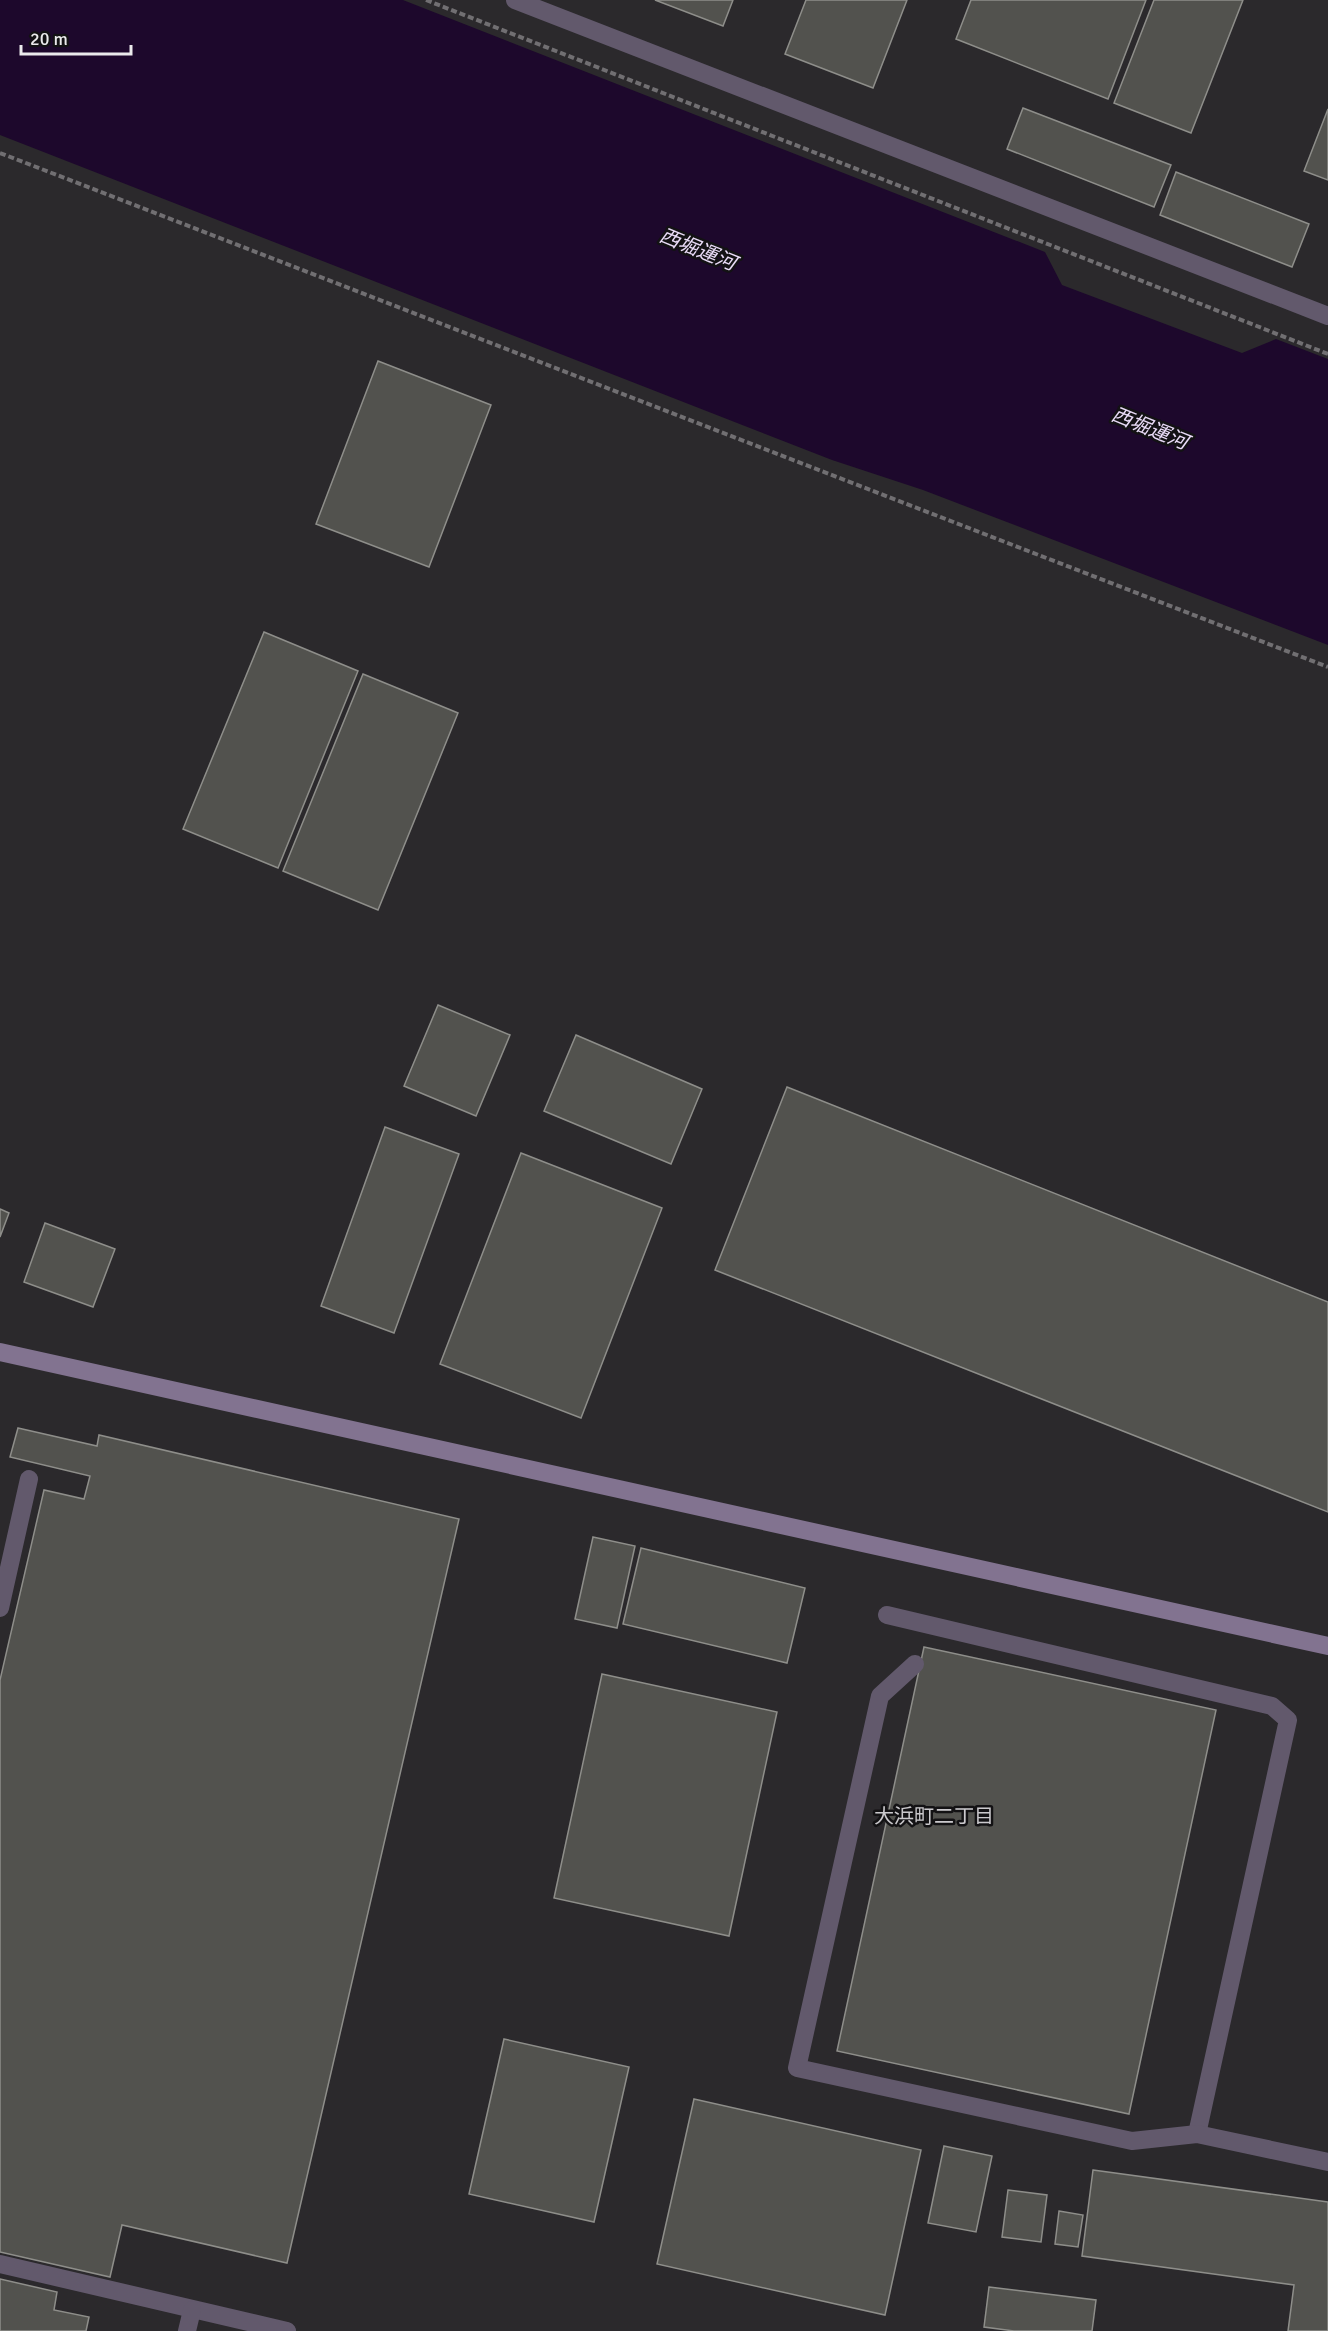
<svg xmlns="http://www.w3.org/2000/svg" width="1328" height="2331" font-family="Signika,'Noto Sans JP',sans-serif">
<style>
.water{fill:#1d082c}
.building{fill:#52524e;stroke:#8e8e8a;stroke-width:1.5}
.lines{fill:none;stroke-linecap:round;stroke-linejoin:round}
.path{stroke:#716f72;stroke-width:4;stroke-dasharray:6 3;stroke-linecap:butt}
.lane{stroke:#62596c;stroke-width:18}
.street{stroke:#62596c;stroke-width:18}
.secondary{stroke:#827390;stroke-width:18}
.labels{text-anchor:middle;stroke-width:5;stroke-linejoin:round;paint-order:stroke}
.water-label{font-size:20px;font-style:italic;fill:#eadcf8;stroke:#131214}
.neighbourhood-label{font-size:20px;fill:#cbc9cd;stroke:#131214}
</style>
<rect width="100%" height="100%" fill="#2b292c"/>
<polygon class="water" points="0,0 403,0 1045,252 1062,285 1242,353 1276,339 1328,359 1328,645 923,490 832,460 0,135"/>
<g class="building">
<polygon points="655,0 733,0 723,26"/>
<polygon points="806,0 907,0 873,88 785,54"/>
<polygon points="971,0 1146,0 1108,99 956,39"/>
<polygon points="1154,0 1243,0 1191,133 1114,103"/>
<polygon points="1023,108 1171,165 1154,207 1007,149"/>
<polygon points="1328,109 1328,180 1304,171"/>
<polygon points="1176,172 1309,224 1292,267 1160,215"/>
<polygon points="378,361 491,405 429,567 316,524"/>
<polygon points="264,632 358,671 278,868 183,829"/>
<polygon points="363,674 458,713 378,910 283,871"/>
<polygon points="438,1005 510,1035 476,1116 404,1086"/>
<polygon points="576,1035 702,1089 671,1164 544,1111"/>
<polygon points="787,1087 1328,1302 1328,1512 715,1270"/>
<polygon points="385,1127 459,1154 394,1333 321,1306"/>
<polygon points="521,1153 662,1208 581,1418 440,1364"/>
<polygon points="0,1209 9,1213 0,1237"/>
<polygon points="45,1223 115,1249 93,1307 24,1282"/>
<polygon points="18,1428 97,1446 99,1435 459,1519 287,2263 122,2225 110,2277 0,2252 0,1680 44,1490 84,1499 90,1476 10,1457"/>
<polygon points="593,1537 635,1546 617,1628 575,1619"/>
<polygon points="641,1548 805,1588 787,1663 623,1624"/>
<polygon points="924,1647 1216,1710 1129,2114 837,2051"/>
<polygon points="602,1674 777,1712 729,1936 554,1898"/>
<polygon points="504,2039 629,2067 594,2222 469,2194"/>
<polygon points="694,2099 921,2150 885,2315 657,2264"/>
<polygon points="944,2146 992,2156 976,2232 928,2223"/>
<polygon points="1093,2170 1328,2202 1328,2331 1288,2331 1294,2285 1082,2256"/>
<polygon points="1008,2190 1047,2195 1041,2242 1002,2237"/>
<polygon points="1059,2211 1083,2215 1078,2247 1055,2244"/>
<polygon points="0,2279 57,2292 54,2310 89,2317 86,2331 0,2331"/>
<polygon points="989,2287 1096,2300 1092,2331 1014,2331 984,2327"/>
</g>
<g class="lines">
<g class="path">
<polyline points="426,0 1328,354"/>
<polyline points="0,153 1328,667"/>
</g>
<g class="lane">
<polyline points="0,1608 29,1479"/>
<polyline points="887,1615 1272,1706 1288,1720 1197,2134"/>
<polyline points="915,1664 880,1696 797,2068 1132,2141 1197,2134 1328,2162"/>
<polyline points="0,2264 287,2331"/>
<polyline points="187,2331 192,2310"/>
</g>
<polyline class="street" points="515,0 1328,316"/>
<polyline class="secondary" points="0,1352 1328,1646"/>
</g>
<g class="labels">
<g class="water-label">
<text transform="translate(698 249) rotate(22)" y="7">西堀運河</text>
<text transform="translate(1150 428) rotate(22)" y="7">西堀運河</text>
</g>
<g class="neighbourhood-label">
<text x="934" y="1823">大浜町二丁目</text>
</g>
</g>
<path d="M21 45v9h110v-9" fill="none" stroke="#ebeaec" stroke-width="3"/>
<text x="30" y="45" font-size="18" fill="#ebeaec" stroke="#131214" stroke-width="4.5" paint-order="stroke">20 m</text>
</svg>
